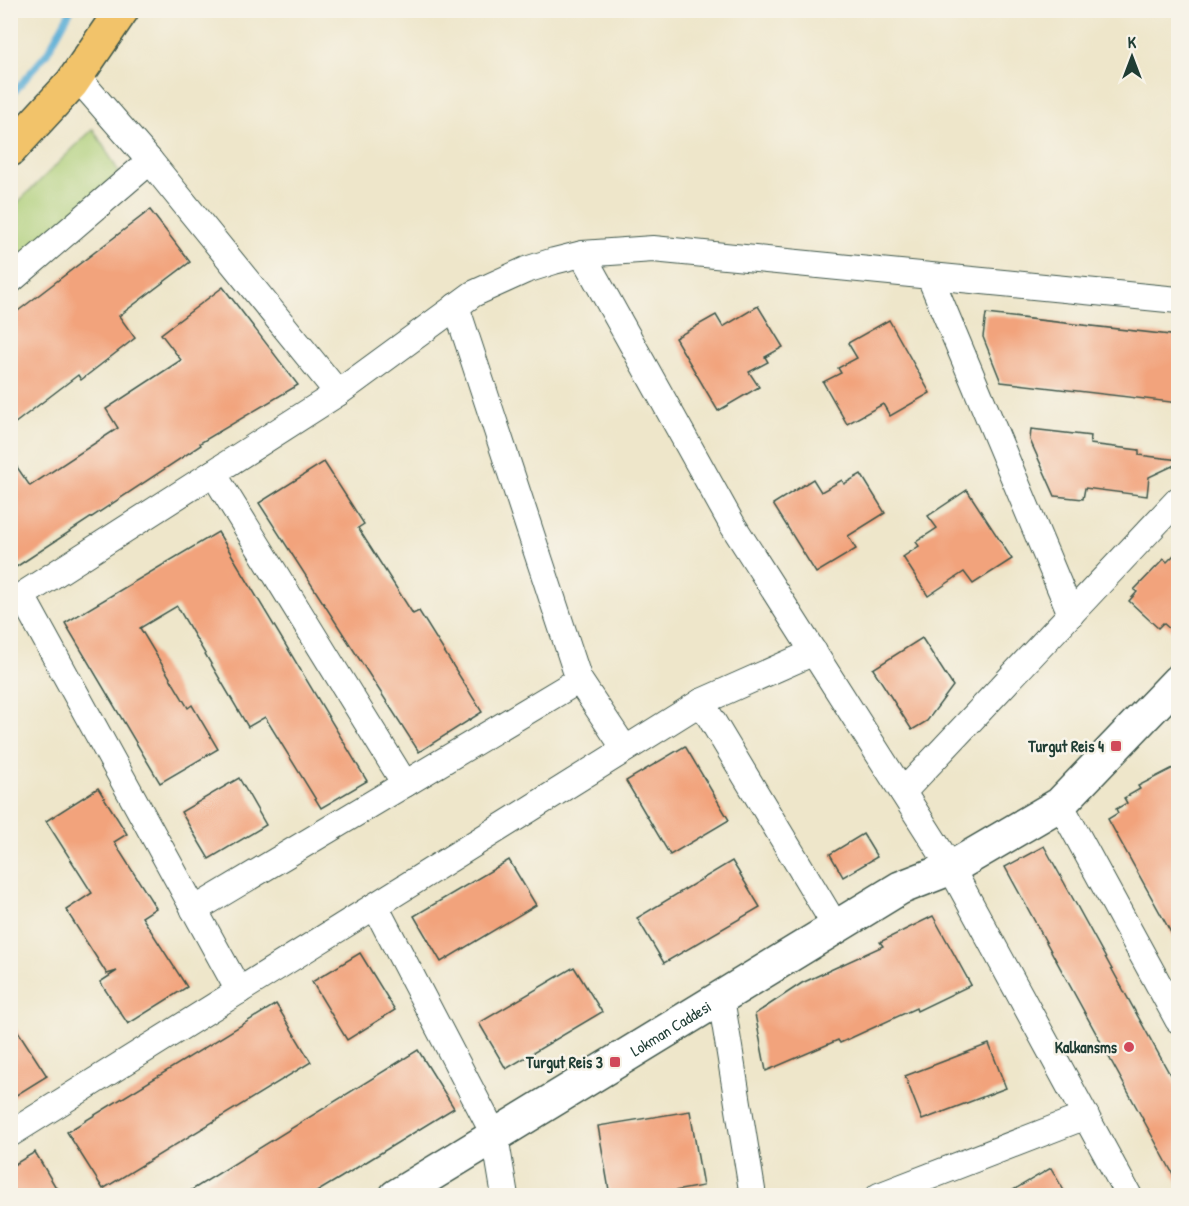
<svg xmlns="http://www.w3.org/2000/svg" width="1189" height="1206" font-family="'Patrick Hand',sans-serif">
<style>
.green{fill:#accd76;stroke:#668555;stroke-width:1.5}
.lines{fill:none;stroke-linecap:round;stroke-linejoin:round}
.stream{stroke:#5baed6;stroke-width:7}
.building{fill:#f2a37c}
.minor-casing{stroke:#3e564a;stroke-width:28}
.tertiary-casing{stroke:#3e564a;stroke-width:36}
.primary-casing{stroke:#3e564a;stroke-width:36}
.minor{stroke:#fff;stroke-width:26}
.tertiary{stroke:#fff;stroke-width:33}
.primary{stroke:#f2c36a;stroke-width:33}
.poi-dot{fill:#d1495b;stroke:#f7f3e8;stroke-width:2}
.labels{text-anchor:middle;stroke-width:5;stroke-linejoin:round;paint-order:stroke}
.poi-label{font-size:16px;font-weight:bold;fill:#1f3d34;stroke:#f7f3e8;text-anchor:end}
.street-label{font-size:16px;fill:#1f3d34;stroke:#f7f3e8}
</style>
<rect width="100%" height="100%" fill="#f7f3e8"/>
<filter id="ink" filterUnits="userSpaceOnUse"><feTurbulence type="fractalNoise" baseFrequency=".0167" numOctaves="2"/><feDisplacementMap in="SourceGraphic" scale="12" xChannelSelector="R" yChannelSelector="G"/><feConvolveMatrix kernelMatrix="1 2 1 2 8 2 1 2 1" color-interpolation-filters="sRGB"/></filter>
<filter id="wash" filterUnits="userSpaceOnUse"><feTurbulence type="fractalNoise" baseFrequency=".008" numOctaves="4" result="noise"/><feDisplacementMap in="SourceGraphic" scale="24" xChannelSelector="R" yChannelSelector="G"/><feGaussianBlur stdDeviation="1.35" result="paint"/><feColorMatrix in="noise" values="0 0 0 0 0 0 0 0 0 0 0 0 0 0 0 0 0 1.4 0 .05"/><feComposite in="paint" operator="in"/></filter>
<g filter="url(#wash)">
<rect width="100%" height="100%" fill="#eee6ca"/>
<polygon class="green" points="93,129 119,172 11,281 11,209"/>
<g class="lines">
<polyline class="stream" points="10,97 47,53 71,10"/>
</g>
<g id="blocks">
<g class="building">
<polygon points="150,210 190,262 119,316 135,338 81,380 78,375 10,427 10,317"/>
<polygon points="223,287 298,385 200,443 201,445 10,571 10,457 30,486 118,428 106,409 181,360 161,334"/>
<polygon points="758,306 783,347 765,357 768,362 749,372 759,387 718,411 675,338 716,315 723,327"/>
<polygon points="986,314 1179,336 1179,403 1001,382 983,337"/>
<polygon points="889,320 930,393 890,416 883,404 847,424 823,382 841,373 838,368 857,358 848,343"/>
<polygon points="1031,429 1091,436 1090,444 1139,450 1139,455 1179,460 1179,463 1149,477 1147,496 1085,488 1083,499 1055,496 1030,440"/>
<polygon points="324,462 364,524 358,528 413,614 419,611 482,712 419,752 259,503"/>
<polygon points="861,474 885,513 848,536 856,549 816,573 773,504 813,479 821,492 842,480 844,484"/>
<polygon points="967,490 1012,559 973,584 964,572 928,596 903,557 919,546 916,542 937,528 928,516"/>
<polygon points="218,532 367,781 321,808 265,717 248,727 177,606 140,628 188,708 192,705 218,749 160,783 65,623"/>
<polygon points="1179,550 1179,637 1163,623 1158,628 1129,601 1137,592 1134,590 1164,559 1167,562"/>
<polygon points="922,638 953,686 927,721 912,730 873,669"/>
<polygon points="685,746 729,820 670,855 626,781"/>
<polygon points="1179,765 1179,947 1108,819 1118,813 1116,809 1127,803 1124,798 1140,789 1138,786"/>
<polygon points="239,778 266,825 209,859 181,812"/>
<polygon points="98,788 127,834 114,842 156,908 142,917 187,987 128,1024 100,982 117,971 107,974 66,910 92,893 46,821"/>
<polygon points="863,834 877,857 843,877 830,854"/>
<polygon points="1044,846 1179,1091 1179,1185 1005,867"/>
<polygon points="509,860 536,905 441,962 414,916"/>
<polygon points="732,861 760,907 664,963 637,918"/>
<polygon points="933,916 971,985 917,1011 916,1008 840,1043 838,1040 766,1071 755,1014 802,983 883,946 880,942"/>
<polygon points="360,953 395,1010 347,1040 312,982"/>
<polygon points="574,967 602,1012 506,1069 479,1023"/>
<polygon points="276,1004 311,1062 103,1189 67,1132"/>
<polygon points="10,1019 47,1076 10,1099"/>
<polygon points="989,1044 1006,1088 922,1120 905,1076"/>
<polygon points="418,1050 454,1108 340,1178 310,1196 182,1196"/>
<polygon points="690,1111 703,1186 646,1196 610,1196 598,1126"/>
<polygon points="35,1152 61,1196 10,1196 10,1167"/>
<polygon points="1051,1168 1067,1196 1003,1196"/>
</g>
</g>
</g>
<g filter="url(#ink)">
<use href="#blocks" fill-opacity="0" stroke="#3e564a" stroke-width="1.5"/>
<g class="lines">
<defs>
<g id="minor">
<polyline points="77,77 150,161 338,393"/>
<polyline points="582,254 732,524 951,868 1129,1196"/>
<polyline points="930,277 1071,614"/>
<polyline points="10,281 150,161"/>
<polyline points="456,306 579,680 625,749"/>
<polyline points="213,473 405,784"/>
<polyline points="22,596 239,991"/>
<polyline points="10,603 338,393 473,294 526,270 554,261 582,254 653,249 1178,300"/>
<polyline points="701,702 836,927"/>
<polyline points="903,792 1178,500"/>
<polyline points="1060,804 1178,1020"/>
<polyline points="375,906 495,1136 505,1196"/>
<polyline points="194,910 579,680"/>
<polyline points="721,998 753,1196"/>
<polyline points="10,1134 701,702 814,652"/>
<polyline points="879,1196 1086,1116"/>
</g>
<g id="tertiary">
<path id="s1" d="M396,1196L900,888L951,868L1060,804L1178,681"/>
</g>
<polyline id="primary" points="10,150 72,83 122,10"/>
</defs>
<use href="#minor" class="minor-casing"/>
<use href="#tertiary" class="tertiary-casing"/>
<use href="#primary" class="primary-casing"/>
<use href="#minor" class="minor"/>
<use href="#tertiary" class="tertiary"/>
<use href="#primary" class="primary"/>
</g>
</g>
<g class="poi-dot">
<rect x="1110" y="740" width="12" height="12" rx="3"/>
<circle cx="1129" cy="1047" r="6"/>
<rect x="609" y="1056" width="12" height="12" rx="3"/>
</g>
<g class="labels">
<g class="poi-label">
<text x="1104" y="752">Turgut Reis 4</text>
<text x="1117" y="1053">Kalkansms</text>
<text x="603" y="1068">Turgut Reis 3</text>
</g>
<g class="street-label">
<text dy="6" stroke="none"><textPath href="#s1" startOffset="322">Lokman Caddesi</textPath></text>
</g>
</g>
<rect width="1189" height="1206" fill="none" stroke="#f7f3e8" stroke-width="36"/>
<g transform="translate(1132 57)" stroke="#f7f3e8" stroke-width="4.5" paint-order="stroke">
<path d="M0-4.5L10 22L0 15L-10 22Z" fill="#1f3d34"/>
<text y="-9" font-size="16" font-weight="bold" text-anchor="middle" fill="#1f3d34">K</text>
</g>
</svg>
